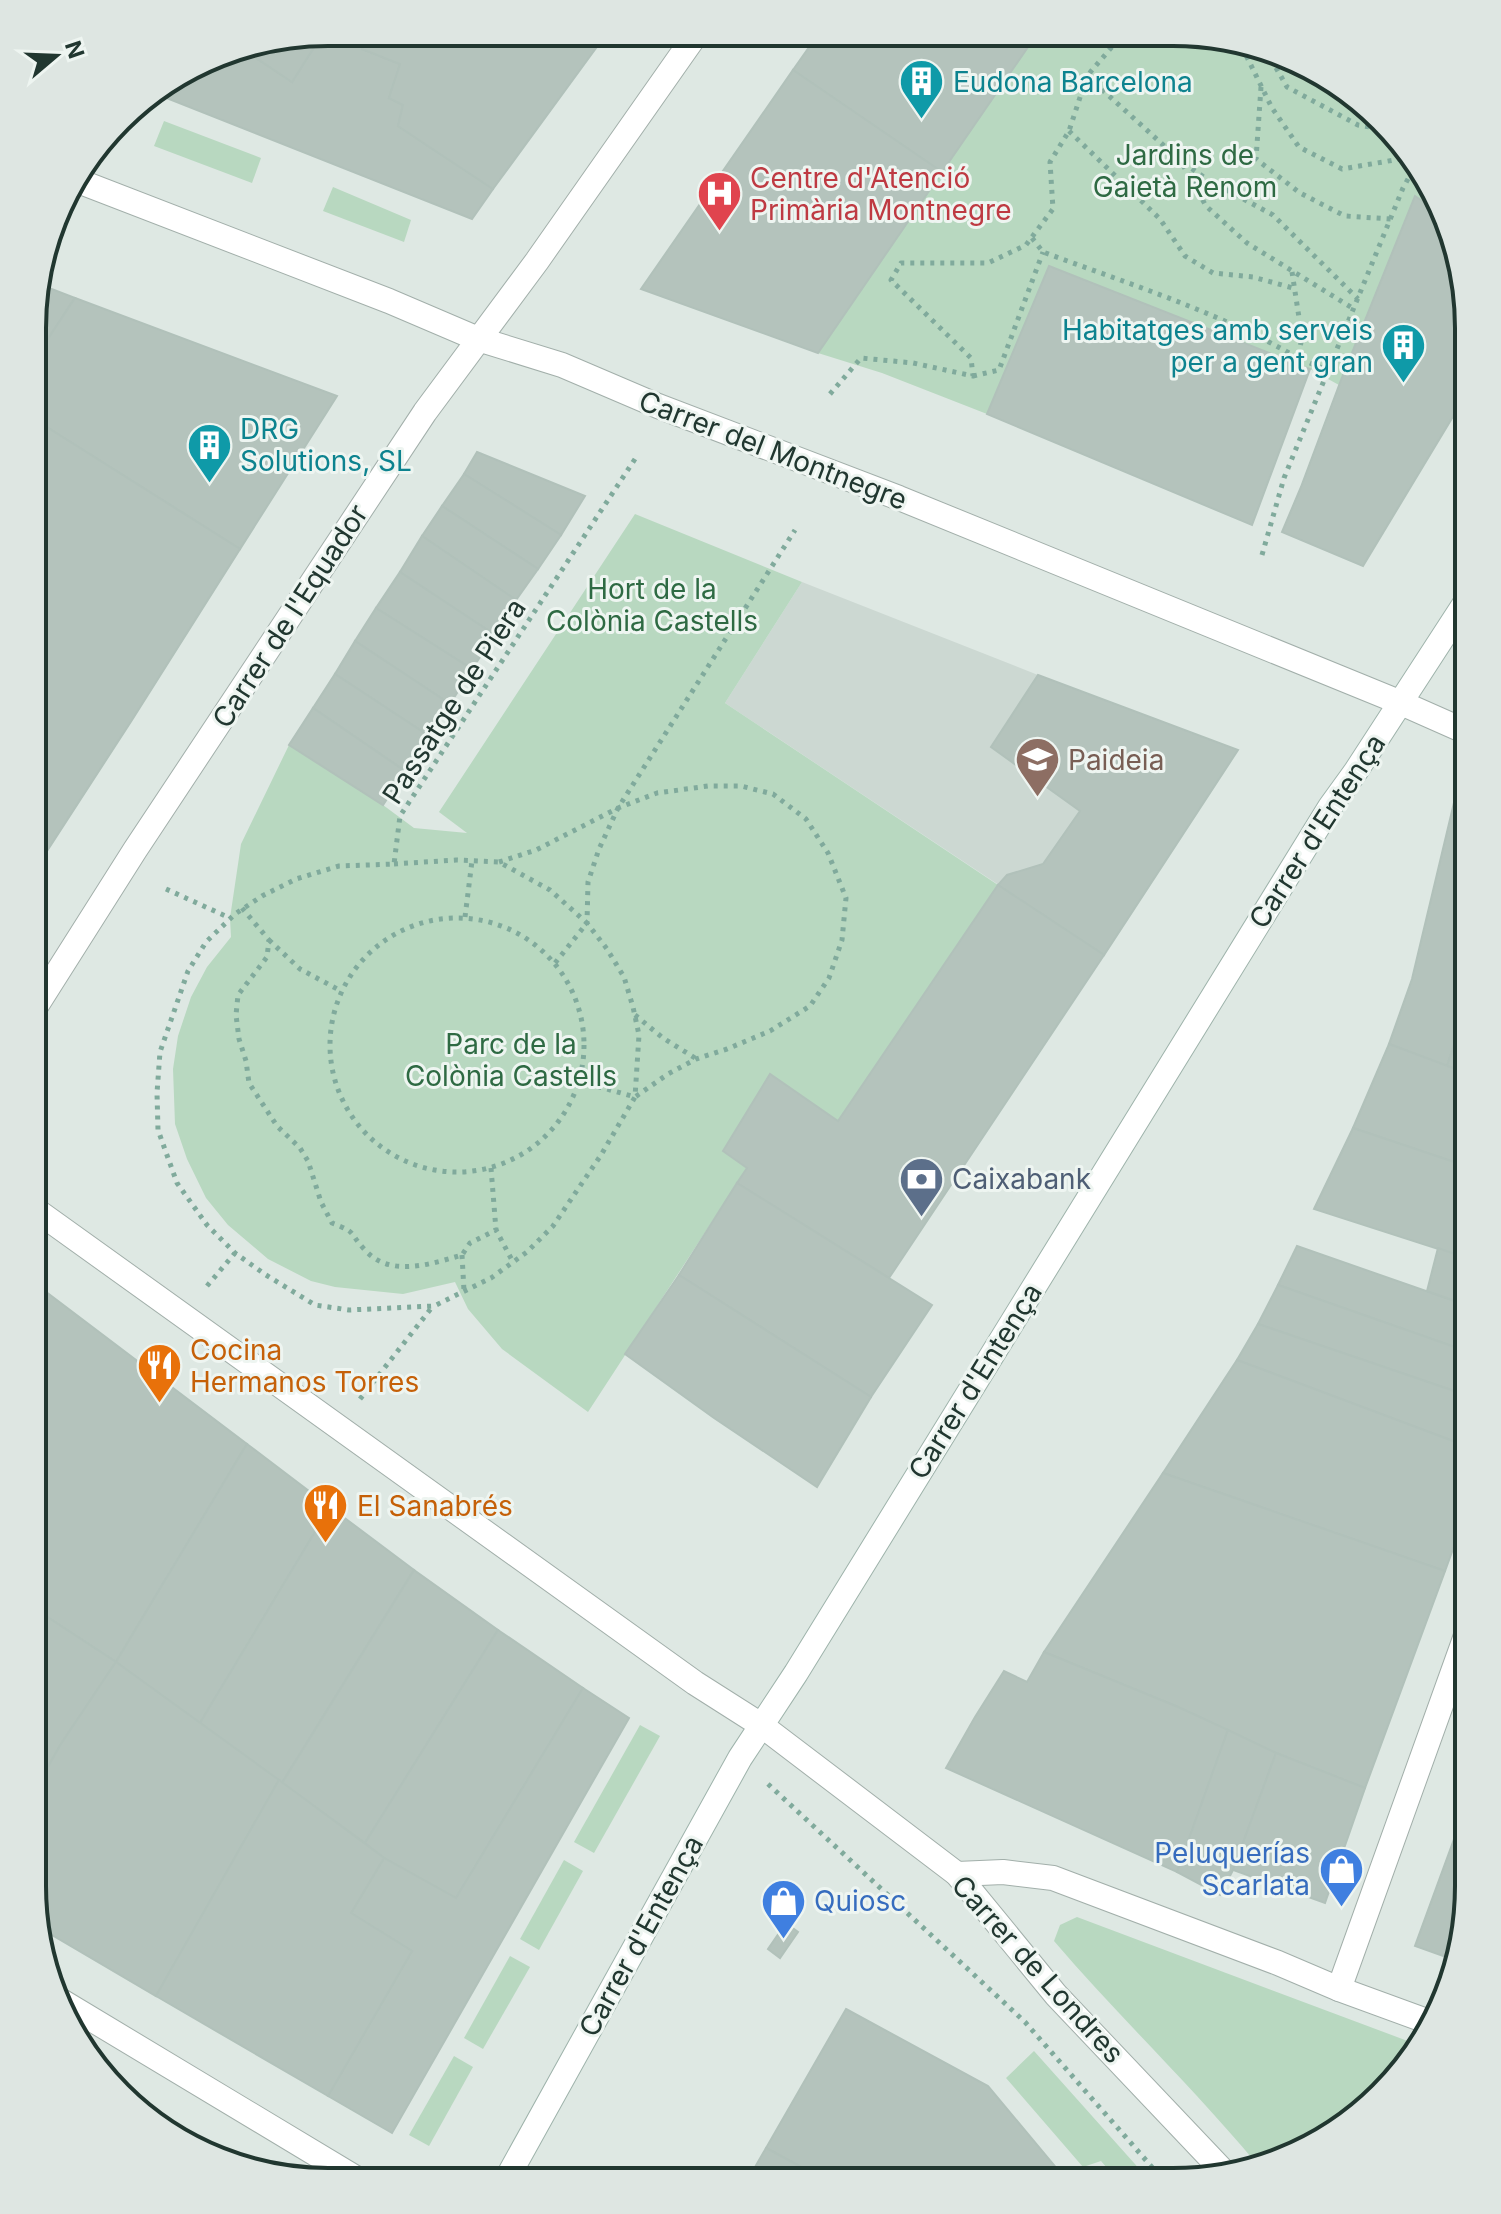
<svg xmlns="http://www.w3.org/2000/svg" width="1501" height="2214" font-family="Inter,sans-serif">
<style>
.built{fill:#ccd8d2}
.green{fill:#b8d8c0}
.building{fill:#b4c3bc;stroke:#b1c1ba;stroke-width:2}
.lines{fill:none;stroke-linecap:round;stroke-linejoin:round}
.minor-casing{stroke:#a2afaa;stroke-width:26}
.tertiary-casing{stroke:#a2afaa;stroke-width:26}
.secondary-casing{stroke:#9eb3ab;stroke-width:26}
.path{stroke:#80aa9c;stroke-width:5;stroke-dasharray:4 6;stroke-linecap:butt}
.minor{stroke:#fff;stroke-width:24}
.tertiary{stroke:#fff;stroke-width:24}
.secondary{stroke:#fff;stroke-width:24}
.labels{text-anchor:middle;stroke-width:6;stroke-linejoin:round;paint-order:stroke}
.culture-label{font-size:28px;fill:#0d838f;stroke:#eef5f1;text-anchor:start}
.park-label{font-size:28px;fill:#2e6a43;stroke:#eef5f1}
.health-label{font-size:28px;fill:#be3a42;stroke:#eef5f1;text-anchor:start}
.street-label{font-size:28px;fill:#213730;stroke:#eef5f1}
.education-label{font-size:28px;fill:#785e54;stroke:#eef5f1;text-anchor:start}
.service-label{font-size:28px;fill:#4e5e75;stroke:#eef5f1;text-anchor:start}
.food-label{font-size:28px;fill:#c56008;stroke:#eef5f1;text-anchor:start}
.shop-label{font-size:28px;fill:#366cbe;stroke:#eef5f1;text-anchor:end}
.rim{fill:none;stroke:#213730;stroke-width:4}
</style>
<rect width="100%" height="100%" fill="#dee8e3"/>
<polygon class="built" points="802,582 1038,675 1238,750 1104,955 725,703"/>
<g class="green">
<polygon points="1037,34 1212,35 1353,93 1439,197 1443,215 1415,197 1341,380 1348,390 1310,369 1050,267 987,414 882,373 818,353"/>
<polygon points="164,121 261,158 252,183 154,146"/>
<polygon points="333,187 411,220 404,242 323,211"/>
<polygon points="635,514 802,582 725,703 998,885 838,1121 770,1074 723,1151 747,1168 588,1412 502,1349 468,1309 455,1282 403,1294 335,1287 311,1281 268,1259 228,1225 206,1198 187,1159 175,1124 173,1069 178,1036 191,997 207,967 231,937 230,918 241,844 289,745 383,805 414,828 467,833 439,812"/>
<polygon points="640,1725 660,1736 594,1853 574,1842"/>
<polygon points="564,1860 583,1871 539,1950 520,1939"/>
<path d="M1077,1917L1421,2046L1368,2109L1304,2152L1256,2163C1192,2086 1119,2017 1054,1941L1060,1925Z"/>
<polygon points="510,1956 530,1967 483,2049 464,2038"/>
<polygon points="1034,2051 1151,2182 1119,2182 1101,2161 1083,2167 1006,2078"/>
<polygon points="454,2056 473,2067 429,2146 409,2135"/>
</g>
<g class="building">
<polygon points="354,32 363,40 362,49 400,64 389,98 403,105 398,126 493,189 472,219 154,93 232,48 240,47 292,82 323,33"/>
<polygon points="370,32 607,33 493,189 398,126 403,105 389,98 400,64 362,49 363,40"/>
<polygon points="323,33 292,82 240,47"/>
<polygon points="819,33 1037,34 942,172 793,70"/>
<polygon points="793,70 942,172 818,353 641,289"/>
<polygon points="1415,196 1443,215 1469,327 1469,390 1363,566 1282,532 1301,487 1341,380"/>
<polygon points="1049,266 1310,369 1252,525 987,414"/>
<polygon points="36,283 75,298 34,360 35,289"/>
<polygon points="75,298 337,396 240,549 34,419 34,360"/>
<polygon points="34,419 240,549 132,720 34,871"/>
<polygon points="477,452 585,496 561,535 464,474"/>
<polygon points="464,474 561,535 538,569 442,506"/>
<polygon points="442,506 538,569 516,600 422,536"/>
<polygon points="422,536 516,600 495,635 400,572"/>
<polygon points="400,572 495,635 472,669 376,608"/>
<polygon points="376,608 472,669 450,704 355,641"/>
<polygon points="355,641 450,704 429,736 335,674"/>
<polygon points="335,674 429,736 405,771 313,708"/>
<polygon points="1038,675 1238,750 1104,955 998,885 1007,875 1043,864 1080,811 991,747"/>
<polygon points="313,708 405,771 383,805 289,745"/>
<polygon points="1457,790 1469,794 1469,1003 1447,1066 1389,1044 1412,979"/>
<polygon points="998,885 1104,955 889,1278 737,1183 747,1168 723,1151 770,1074 838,1121"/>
<polygon points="1469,1003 1469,1074 1447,1066"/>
<polygon points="1389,1044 1469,1074 1469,1167 1353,1128"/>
<polygon points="1353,1128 1469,1167 1469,1259 1314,1209"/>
<polygon points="737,1183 932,1305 871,1397 679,1275"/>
<polygon points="1297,1246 1469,1306 1469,1352 1278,1285"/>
<polygon points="1438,1248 1469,1259 1469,1306 1427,1291"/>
<polygon points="679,1275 871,1397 817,1487 714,1418 625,1354"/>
<polygon points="33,1282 247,1444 116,1662 32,1607"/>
<polygon points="1278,1285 1469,1352 1469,1396 1258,1324"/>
<polygon points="1258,1324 1469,1396 1469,1447 1237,1360"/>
<polygon points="1237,1360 1469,1447 1468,1508 1445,1571 1163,1473"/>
<polygon points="247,1444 330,1507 200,1723 116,1662"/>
<polygon points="1163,1473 1445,1571 1365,1788 1276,1753 1178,1707 1044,1652"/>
<polygon points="330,1507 414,1570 282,1783 200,1723"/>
<polygon points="414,1570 498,1630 365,1843 282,1783"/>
<polygon points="32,1607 116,1662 61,1744 32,1795"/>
<polygon points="498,1630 583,1688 456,1898 384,1858 365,1843"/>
<polygon points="1044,1652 1178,1707 1228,1730 1177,1872 946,1768 975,1717 1004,1671 1027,1682"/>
<polygon points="116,1662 279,1780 156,1996 42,1929 32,1886 32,1795 61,1744"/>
<polygon points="583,1688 629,1718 392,2133 328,2096 412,1951 351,1913 384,1858 456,1898"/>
<polygon points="1228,1730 1276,1753 1233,1870 1220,1895 1177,1872"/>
<polygon points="1276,1753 1365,1788 1325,1903 1233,1870"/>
<polygon points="279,1780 384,1858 351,1913 412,1951 328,2096 156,1996"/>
<polygon points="1461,1820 1468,1823 1468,1906 1457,1961 1415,1946"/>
<polygon points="786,1923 798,1932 780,1958 768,1949"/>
<polygon points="846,2009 988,2086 1068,2182 827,2181 766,2148"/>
<polygon points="766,2148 827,2181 747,2181"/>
</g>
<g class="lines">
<defs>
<g id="minor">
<polyline points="73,179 389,301 478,339 562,365 658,406 899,498 1399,702 1469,733"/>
<polyline points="33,1208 695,1683 761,1725 957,1874 1056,1995 1223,2171"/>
<polyline points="957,1874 1003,1872 1053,1878 1278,1963 1339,1989 1432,2023"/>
<polyline points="1339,1989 1468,1630"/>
<polyline points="58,1999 359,2180"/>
</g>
<polyline id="tertiary" points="33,1011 135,850 425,412 537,261 697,33"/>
<polyline id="secondary" points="506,2180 740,1758 796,1673 1330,807 1356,771 1469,597"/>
</defs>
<use href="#minor" class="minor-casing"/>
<use href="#tertiary" class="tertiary-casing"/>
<use href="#secondary" class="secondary-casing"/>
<g class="path">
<polyline points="1208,35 1239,49 1242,47"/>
<polyline points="1242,47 1272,108 1299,147 1342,169 1406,158"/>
<polyline points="1271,59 1287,87 1358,125 1382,129"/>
<polyline points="1087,76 1181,161 1208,180 1273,215 1358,299"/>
<polyline points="1261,87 1256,159 1300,193 1345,216 1391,219"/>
<polyline points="1069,131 1160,219 1185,256 1213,273 1253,277 1293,288"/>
<polyline points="1183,165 1206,206 1247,243 1354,309"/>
<polyline points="1412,172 1424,179"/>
<path d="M1032,238L1043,252C1129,284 1219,312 1298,358"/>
<polyline points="1292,272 1302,337 1298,358 1329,371"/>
<polyline points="973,376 999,370 1043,252"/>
<polyline points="830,394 861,358 913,363 973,376 971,358 891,280 901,263 988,263 1026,245 1053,209 1050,162 1069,131 1087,76 1123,34"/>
<polyline points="635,459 400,816 394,864 339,866 296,879 262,896 235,914 206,942 188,971 160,1052 157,1093 158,1130 177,1183 207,1225 235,1253 266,1275 315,1305 349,1310 434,1306 491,1278 527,1252 553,1226 601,1155 635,1097 639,1035 633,1007 624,977 607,949 587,923 588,882 599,849 618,808 795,530"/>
<polyline points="1262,555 1284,478 1403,188 1414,168"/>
<polyline points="499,862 536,850 618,808 657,793 708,786 741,786 773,794 806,819 828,853 846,898 842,940 829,978 810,1006 770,1031 727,1049 696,1059 668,1074 635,1097 582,1082"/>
<polyline points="394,864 456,860 499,862 550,890 587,923 555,963"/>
<polyline points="166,889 230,918"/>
<path d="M242,908L269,940L267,957L238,995L236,1015L239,1039L246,1061L249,1083L277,1126L300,1148L308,1161L321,1202L332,1223C358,1233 348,1232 365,1250C390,1278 431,1264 462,1255L470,1243L496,1230L513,1262"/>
<polyline points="465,917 472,861"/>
<circle cx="457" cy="1045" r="127"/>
<polyline points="269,940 300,969 341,991"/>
<polyline points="635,1015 663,1038 695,1058"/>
<polyline points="491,1168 496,1230"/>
<polyline points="462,1255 464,1291"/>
<polyline points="207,1286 235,1253"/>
<polyline points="360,1399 433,1306"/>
<polyline points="768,1784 1025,2022 1165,2182"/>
</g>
<use href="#minor" class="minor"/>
<use href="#tertiary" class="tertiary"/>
<use href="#secondary" class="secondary"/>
</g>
<defs>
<symbol id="building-pin" viewBox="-11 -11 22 30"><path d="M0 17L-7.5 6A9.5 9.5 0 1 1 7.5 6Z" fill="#0f9aa8" stroke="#eef5f1"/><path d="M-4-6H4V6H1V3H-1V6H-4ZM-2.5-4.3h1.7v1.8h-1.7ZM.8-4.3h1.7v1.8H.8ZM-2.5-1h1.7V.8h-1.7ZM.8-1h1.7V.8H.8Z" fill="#fff"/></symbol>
<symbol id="hospital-pin" viewBox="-11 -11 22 30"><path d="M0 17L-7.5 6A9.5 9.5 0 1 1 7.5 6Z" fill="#e0444e" stroke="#eef5f1"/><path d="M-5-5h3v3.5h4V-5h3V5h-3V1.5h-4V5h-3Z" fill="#fff"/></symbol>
<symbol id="school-pin" viewBox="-11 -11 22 30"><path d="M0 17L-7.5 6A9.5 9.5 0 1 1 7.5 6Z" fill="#8d6e63" stroke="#eef5f1"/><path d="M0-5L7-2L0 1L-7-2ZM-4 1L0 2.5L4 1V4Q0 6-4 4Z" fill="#fff"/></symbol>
<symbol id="bank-pin" viewBox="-11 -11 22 30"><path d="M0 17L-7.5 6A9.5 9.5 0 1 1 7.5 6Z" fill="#5c6f8a" stroke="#eef5f1"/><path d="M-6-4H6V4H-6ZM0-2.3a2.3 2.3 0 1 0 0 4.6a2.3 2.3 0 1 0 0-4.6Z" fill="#fff"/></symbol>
<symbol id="restaurant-pin" viewBox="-11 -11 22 30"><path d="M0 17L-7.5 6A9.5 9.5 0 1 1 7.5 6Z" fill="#e8710a" stroke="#eef5f1"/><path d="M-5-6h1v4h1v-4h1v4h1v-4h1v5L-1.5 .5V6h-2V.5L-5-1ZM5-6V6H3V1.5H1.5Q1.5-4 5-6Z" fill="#fff"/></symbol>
<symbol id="shop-pin" viewBox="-11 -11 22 30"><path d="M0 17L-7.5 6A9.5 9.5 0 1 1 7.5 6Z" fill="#3f7fe0" stroke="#eef5f1"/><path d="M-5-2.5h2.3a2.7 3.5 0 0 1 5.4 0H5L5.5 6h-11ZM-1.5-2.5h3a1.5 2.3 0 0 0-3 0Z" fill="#fff"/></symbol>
</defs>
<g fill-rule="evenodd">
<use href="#building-pin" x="896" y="56" width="51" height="69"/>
<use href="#hospital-pin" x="694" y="168" width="51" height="69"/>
<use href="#building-pin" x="1378" y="320" width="51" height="69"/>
<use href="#building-pin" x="184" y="420" width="51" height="69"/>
<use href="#school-pin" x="1012" y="734" width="51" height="69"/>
<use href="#bank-pin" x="896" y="1154" width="51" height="69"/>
<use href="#restaurant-pin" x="134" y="1340" width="51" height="69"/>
<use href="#restaurant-pin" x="300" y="1480" width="51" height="69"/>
<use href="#shop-pin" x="1316" y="1844" width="51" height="69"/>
<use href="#shop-pin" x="758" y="1876" width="51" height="69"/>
</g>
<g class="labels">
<g class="culture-label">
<text x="953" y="92">Eudona Barcelona</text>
<text x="1373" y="340" text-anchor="end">Habitatges amb serveis<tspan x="1373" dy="32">per a gent gran</tspan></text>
<text x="240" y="439">DRG<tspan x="240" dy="32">Solutions, SL</tspan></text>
</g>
<g class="park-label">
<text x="1185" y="165">Jardins de<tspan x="1185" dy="32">Gaietà Renom</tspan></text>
<text x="652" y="599">Hort de la<tspan x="652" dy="32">Colònia Castells</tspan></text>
<text x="511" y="1054">Parc de la<tspan x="511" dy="32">Colònia Castells</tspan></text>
</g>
<g class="health-label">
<text x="750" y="188">Centre d'Atenció<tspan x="750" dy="32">Primària Montnegre</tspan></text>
</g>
<g class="street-label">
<text transform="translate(773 450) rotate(21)" y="10">Carrer del Montnegre</text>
<text transform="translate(290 616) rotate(-57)" y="10">Carrer de l'Equador</text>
<text transform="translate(454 701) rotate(-57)" y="10">Passatge de Piera</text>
<text transform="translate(1317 831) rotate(-57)" y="10">Carrer d'Entença</text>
<text transform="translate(975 1381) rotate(-58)" y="10">Carrer d'Entença</text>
<text transform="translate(641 1936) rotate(-61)" y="10">Carrer d'Entença</text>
<text transform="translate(1038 1969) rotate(48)" y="10">Carrer de Londres</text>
</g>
<g class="education-label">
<text x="1068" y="770">Paideia</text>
</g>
<g class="service-label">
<text x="952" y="1189">Caixabank</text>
</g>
<g class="food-label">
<text x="190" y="1360">Cocina<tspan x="190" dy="32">Hermanos Torres</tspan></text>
<text x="357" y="1516">El Sanabrés</text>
</g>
<g class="shop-label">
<text x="1310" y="1863">Peluquerías<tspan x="1310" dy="32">Scarlata</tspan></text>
<text x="814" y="1911" text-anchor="start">Quiosc</text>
</g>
</g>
<path d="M0 0H1501V2214H0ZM328 46H1173A282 282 0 0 1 1455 328V1886A282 282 0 0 1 1173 2168H328A282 282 0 0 1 46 1886V328A282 282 0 0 1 328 46Z" fill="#dee6e2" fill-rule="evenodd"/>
<path class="rim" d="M328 46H1173A282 282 0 0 1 1455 328V1886A282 282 0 0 1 1173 2168H328A282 282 0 0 1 46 1886V328A282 282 0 0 1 328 46Z"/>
<g transform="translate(56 56) rotate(71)" stroke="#eef5f1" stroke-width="6" paint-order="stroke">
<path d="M0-6L14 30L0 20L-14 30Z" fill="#213730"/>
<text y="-12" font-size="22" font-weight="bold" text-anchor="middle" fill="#213730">N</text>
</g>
</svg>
